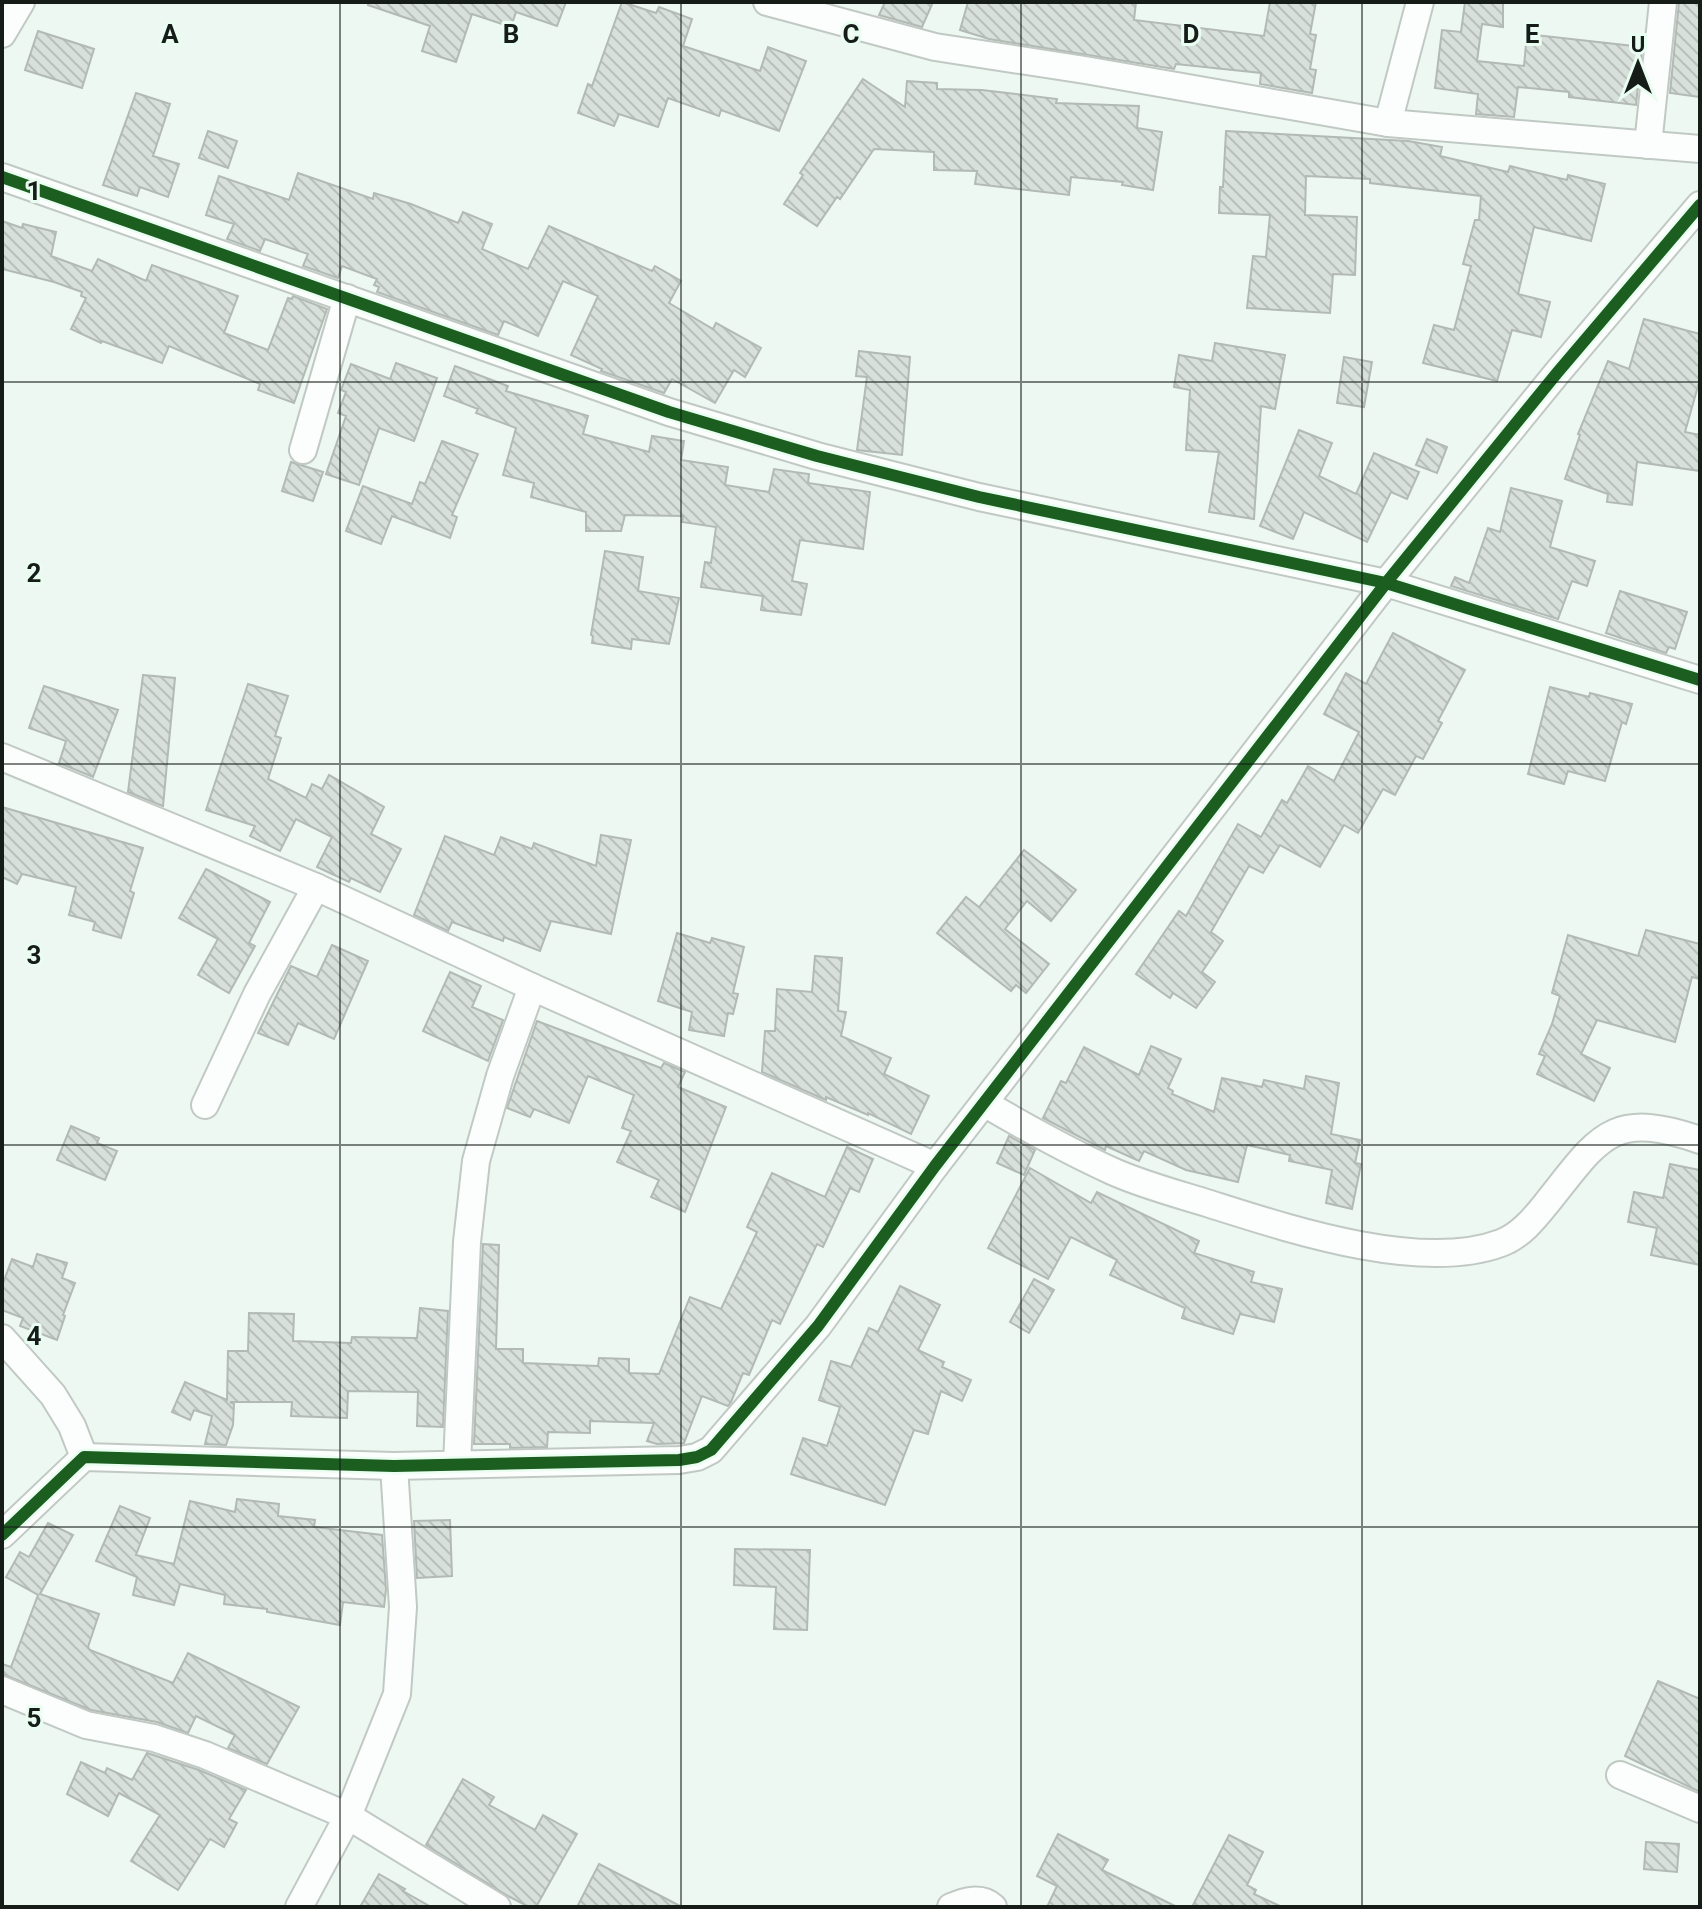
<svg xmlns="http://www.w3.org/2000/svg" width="1702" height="1909" font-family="Roboto,sans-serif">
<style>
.building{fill:url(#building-back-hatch);stroke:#b3bab6;stroke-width:2}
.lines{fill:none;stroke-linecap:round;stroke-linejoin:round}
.street-casing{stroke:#c1c9c4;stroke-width:30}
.street{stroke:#fcfefd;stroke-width:26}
.cycleway-casing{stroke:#e9fdf1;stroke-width:17}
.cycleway{stroke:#1b5e20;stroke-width:12}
.grid{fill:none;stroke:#161d19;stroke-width:2;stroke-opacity:0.55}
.grid-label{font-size:26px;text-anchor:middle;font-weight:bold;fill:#161d19;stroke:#e9fdf1;stroke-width:6;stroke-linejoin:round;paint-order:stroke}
</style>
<defs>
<pattern id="building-back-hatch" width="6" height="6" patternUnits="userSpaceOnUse" patternTransform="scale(2)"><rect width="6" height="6" fill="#d8e0db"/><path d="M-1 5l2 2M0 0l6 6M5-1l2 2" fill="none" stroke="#b9c0bb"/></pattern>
</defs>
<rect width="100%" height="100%" fill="#eef8f2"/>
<g class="building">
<polygon points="369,2 566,2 557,26 516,12 511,27 472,14 456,62 422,51 430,26 368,5"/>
<polygon points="622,2 656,13 659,7 692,19 683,46 760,71 768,47 806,61 779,131 721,110 719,116 668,98 658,127 619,114 614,126 578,113 588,84 592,86"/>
<polygon points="885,2 933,2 922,27 879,15"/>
<polygon points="968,2 1136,2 1134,20 1264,36 1270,2 1316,2 1310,34 1316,35 1310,69 1316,70 1312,93 1260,84 1261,73 1176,64 1174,69 989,39 960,30"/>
<polygon points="1465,2 1503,2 1503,27 1482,24 1477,61 1524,66 1527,34 1642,47 1636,105 1569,97 1569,92 1518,87 1514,117 1476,114 1478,94 1435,88 1442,30 1461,32"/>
<polygon points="1679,2 1700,2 1700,97 1670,93"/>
<polygon points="38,31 94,49 82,88 25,70"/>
<polygon points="863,79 905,107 907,81 937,83 937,89 982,90 1057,99 1056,103 1139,106 1137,128 1162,132 1153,190 1122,185 1123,182 1071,177 1069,195 975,184 977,171 934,170 934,152 874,149 840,199 837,197 817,226 784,204 803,175 800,173"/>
<polygon points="136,93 170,104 153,156 179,164 168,197 140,187 137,196 103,185"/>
<polygon points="208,131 237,141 228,168 199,158"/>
<polygon points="1226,131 1408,141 1442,147 1440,156 1508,172 1510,166 1567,180 1568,175 1605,184 1591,241 1534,227 1518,294 1550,302 1541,337 1512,330 1497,381 1423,363 1434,325 1454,330 1471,266 1463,264 1475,220 1479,220 1481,196 1370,183 1370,179 1306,176 1305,215 1357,217 1355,275 1333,274 1330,313 1247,308 1253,256 1266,257 1270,215 1219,213 1220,187 1223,187"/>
<polygon points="298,173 373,199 374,193 411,204 458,223 463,212 492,224 482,249 528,269 549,226 652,271 655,266 681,281 669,303 713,329 716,323 761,348 745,377 734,370 715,403 672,379 664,393 601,371 602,369 571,355 598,296 563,281 538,336 504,321 498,335 377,292 379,287 374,285 377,279 342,266 338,278 303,266 308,254 265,239 260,251 227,239 234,224 206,215 219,176 289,200"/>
<polygon points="2,221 22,228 23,224 56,232 51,256 92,271 98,259 146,281 152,265 238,296 224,333 268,350 288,298 292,299 293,296 327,309 294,403 258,390 260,384 169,346 162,363 102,341 101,343 71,329 86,298 81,296 82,292 54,282 2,269"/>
<polygon points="1644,319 1700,334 1700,379 1685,432 1700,435 1700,471 1637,462 1632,505 1607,502 1608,494 1565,479 1580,435 1578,434 1608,361 1629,369"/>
<polygon points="1215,343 1285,355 1275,409 1261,406 1254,519 1209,512 1219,452 1186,450 1190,390 1174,387 1179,355 1212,361"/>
<polygon points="859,351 910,357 902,455 857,450 867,377 856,376"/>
<polygon points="1344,357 1372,362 1364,407 1337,403"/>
<polygon points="396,363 437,378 414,441 379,428 359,485 326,474 346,416 338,413 346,392 341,390 351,364 390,379"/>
<polygon points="455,366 508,386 506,391 588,416 583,434 649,452 652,436 684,441 681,460 728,467 725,485 769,492 774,469 809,474 808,483 870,492 863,549 800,540 792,581 807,584 801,615 761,610 763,596 701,587 705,562 711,563 716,527 682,522 683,516 625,515 621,531 586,531 586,512 531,497 534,483 503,475 516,428 476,413 478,409 444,396"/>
<polygon points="1299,430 1332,443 1319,476 1356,494 1374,453 1419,472 1407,499 1391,492 1367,542 1304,512 1293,539 1260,526"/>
<polygon points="1427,439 1447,447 1437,473 1416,465"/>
<polygon points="442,441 478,454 452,515 457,517 450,538 392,516 381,544 346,531 363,486 412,504 420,482 425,484"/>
<polygon points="291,462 323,472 313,501 282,491"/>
<polygon points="1511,488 1562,501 1550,547 1595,561 1587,586 1572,581 1558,619 1451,586 1455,577 1469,583 1488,528 1500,532"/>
<polygon points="605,551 643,557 638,591 679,598 669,644 632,639 631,649 592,643 593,636 591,635"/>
<polygon points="1620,591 1687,612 1675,649 1669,647 1666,653 1606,633"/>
<polygon points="1393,633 1465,670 1438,721 1442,723 1423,759 1416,756 1395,795 1383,789 1358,833 1344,825 1320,867 1280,845 1263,873 1249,866 1211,932 1223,941 1202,972 1215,982 1196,1008 1173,993 1170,998 1136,974 1179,911 1186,916 1238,824 1261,837 1282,800 1287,803 1308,766 1334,781 1359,732 1324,714 1346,673 1366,684"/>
<polygon points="143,675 175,678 163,806 128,792"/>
<polygon points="248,684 288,696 275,736 281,738 268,779 306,798 312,784 322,789 329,775 384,807 371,834 401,849 380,892 351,878 349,882 317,867 332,837 296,819 280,851 250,836 255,826 206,810"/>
<polygon points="44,686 118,710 93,777 59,763 66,741 29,728"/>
<polygon points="1550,687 1589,697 1590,693 1632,704 1626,724 1622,722 1605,781 1568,771 1564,784 1528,774"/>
<polygon points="2,807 143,848 130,891 134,893 121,938 93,930 95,922 69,915 76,887 22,874 17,884 2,877"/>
<polygon points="601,835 631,840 611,934 551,921 540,951 504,937 503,941 452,922 448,931 414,915 445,836 494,855 501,837 532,849 534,843 596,866"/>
<polygon points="1024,850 1076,890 1051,921 1027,901 1005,929 1049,964 1026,993 1016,985 1011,991 937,933 966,897 979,907"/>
<polygon points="206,869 270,902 249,943 255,946 229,993 198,975 218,939 179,918"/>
<polygon points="1646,930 1700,944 1700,979 1692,977 1675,1042 1597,1020 1581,1054 1610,1068 1594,1101 1537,1074 1545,1056 1539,1054 1552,1024 1560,996 1552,993 1568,935 1638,956"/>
<polygon points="677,933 710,943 712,938 744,947 733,993 738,994 733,1014 728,1013 724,1036 689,1030 692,1012 658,1001"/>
<polygon points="332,945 368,961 334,1039 298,1023 288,1045 258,1033 291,966 317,977"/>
<polygon points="815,956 842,958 838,1011 846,1012 841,1036 891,1058 884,1074 929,1096 911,1134 868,1113 868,1115 826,1097 826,1100 762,1072 765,1031 775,1031 777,989 812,992"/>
<polygon points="450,972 481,986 472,1007 503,1020 488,1061 423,1031"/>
<polygon points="537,1021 661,1068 664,1063 685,1072 678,1087 726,1107 685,1212 651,1197 659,1180 617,1162 631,1131 622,1128 634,1095 588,1076 569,1123 534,1109 530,1117 507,1108"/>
<polygon points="1151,1046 1181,1059 1168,1088 1173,1091 1172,1094 1214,1112 1222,1078 1262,1087 1264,1080 1304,1089 1306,1076 1339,1083 1331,1134 1360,1140 1355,1163 1361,1164 1352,1209 1326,1203 1332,1170 1289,1161 1290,1155 1247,1145 1238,1182 1186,1170 1144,1151 1139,1161 1106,1146 1105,1150 1043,1118 1061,1081 1066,1083 1084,1047 1139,1075"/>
<polygon points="71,1126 99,1138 97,1143 117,1151 105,1180 57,1160"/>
<polygon points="1009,1136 1035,1150 1024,1175 997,1163"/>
<polygon points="847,1147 873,1159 859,1192 850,1188 823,1247 817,1244 780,1324 772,1320 749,1375 743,1373 731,1402 728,1406 702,1396 684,1443 657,1444 647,1441 654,1423 590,1421 590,1433 548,1432 547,1447 510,1448 510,1444 474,1444 483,1244 499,1245 496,1349 523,1349 523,1363 598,1366 599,1358 629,1359 629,1373 659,1374 690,1297 721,1309 757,1232 747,1227 772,1173 825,1197"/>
<polygon points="1670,1164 1700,1170 1700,1265 1651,1255 1657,1228 1628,1222 1634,1192 1663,1198"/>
<polygon points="1030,1168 1091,1203 1097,1192 1199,1241 1194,1253 1254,1272 1251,1282 1282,1289 1274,1322 1240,1314 1233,1334 1182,1318 1185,1308 1110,1275 1117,1260 1071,1237 1048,1279 988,1248"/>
<polygon points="37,1254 67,1263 62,1278 75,1283 63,1315 65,1316 57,1340 20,1326 23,1318 2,1310 2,1286 12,1259 33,1267"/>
<polygon points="1034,1279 1054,1290 1029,1333 1010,1322"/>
<polygon points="900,1286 940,1305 918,1350 944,1362 942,1367 971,1380 962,1401 941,1391 928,1434 914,1430 885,1505 791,1474 803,1438 827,1446 840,1407 819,1400 831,1361 851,1367 869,1328 878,1332"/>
<polygon points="420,1308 448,1311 443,1427 417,1426 418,1392 348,1391 347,1418 291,1416 292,1402 230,1402 234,1404 233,1425 226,1445 205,1444 212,1416 194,1410 190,1420 172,1412 185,1382 227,1400 228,1351 248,1351 249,1313 294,1314 293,1341 351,1343 352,1337 417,1338"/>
<polygon points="237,1499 279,1504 278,1516 315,1520 314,1527 382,1535 386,1589 384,1607 343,1602 340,1625 267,1612 267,1609 224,1604 225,1595 180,1584 174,1605 133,1595 137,1577 96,1561 120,1506 150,1518 136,1555 174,1564 190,1501 235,1512"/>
<polygon points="450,1520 452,1576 417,1578 414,1521"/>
<polygon points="48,1523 73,1535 40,1594 99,1614 88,1647 90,1650 173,1683 188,1653 299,1707 267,1764 228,1748 235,1735 196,1716 188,1733 157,1722 91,1710 2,1674 2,1664 11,1667 38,1595 6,1577 20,1552 29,1557"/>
<polygon points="735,1549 810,1550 807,1630 774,1629 776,1587 734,1585"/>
<polygon points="1658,1681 1700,1699 1700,1792 1625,1756"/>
<polygon points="147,1753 199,1770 246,1790 229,1819 237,1823 224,1847 210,1839 178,1890 131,1861 160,1815 119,1793 108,1816 67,1794 81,1762 105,1773 107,1768 132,1780"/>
<polygon points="463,1779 494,1797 489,1805 535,1830 543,1815 577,1834 536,1907 529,1907 508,1896 426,1845"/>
<polygon points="1058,1834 1108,1860 1102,1870 1177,1907 1047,1907 1057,1886 1037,1876"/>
<polygon points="1229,1835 1263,1852 1247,1885 1256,1890 1254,1894 1282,1907 1192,1907"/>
<polygon points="1646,1842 1679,1844 1677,1872 1644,1869"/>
<polygon points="599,1864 634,1882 682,1907 577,1907"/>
<polygon points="379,1874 405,1889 403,1891 431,1907 360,1907"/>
</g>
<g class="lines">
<defs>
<g id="street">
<polyline points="767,2 935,47 1085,70 1388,123 1700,149"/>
<polyline points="2,34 21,2"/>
<polyline points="1388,123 1420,2"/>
<polyline points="1648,145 1663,2"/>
<polyline points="2,177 669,412 817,456 979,497 1386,583 1700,680"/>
<polyline points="303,450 347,298"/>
<polyline points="2,757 316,887 532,987 935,1166"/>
<path d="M984,1103C1025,1127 1068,1151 1112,1171C1143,1185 1178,1194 1210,1204C1289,1229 1421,1273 1501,1243C1520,1236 1534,1219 1546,1204C1599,1138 1610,1109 1700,1140"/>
<polyline points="205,1105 257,994 316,887"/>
<polyline points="2,1338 53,1395 72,1426 84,1457"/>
<polyline points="457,1464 467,1242 476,1161 500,1076 532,987"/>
<polyline points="2,1535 84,1457 394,1466 679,1460 697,1457 711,1450 818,1326 935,1166 1386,583 1557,373 1700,205"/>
<polyline points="2,1690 86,1725 154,1738 205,1755 348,1816 497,1907"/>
<polyline points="1620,1775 1700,1809"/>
<polyline points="299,1907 348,1816 397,1694 403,1607 394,1466"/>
<path d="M951,1907C965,1901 981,1896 993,1907"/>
</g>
</defs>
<use href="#street" class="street-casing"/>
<use href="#street" class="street"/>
<defs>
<g id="cycleway">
<polyline points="2,177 669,412 817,456 979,497 1386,583 1700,680"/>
<polyline points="2,1535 84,1457 394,1466 679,1460 697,1457 711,1450 818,1326 935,1166 1386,583 1557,373 1700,205"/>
</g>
</defs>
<use href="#cycleway" class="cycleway-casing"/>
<use href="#cycleway" class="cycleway"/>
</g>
<path class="grid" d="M340,2V1907M681,2V1907M1021,2V1907M1362,2V1907M2,382H1700M2,764H1700M2,1145H1700M2,1527H1700"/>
<g class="grid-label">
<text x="170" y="43">A</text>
<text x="511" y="43">B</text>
<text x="851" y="43">C</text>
<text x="1191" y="43">D</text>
<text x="1532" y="43">E</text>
<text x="34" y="200">1</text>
<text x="34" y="582">2</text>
<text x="34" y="964">3</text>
<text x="34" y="1345">4</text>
<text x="34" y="1727">5</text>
</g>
<rect width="1702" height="1909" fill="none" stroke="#161d19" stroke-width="8"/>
<g transform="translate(1638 64)" stroke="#e9fdf1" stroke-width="6" paint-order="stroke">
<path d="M0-6L14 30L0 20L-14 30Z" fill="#161d19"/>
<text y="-12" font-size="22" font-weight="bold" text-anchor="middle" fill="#161d19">U</text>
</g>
</svg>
